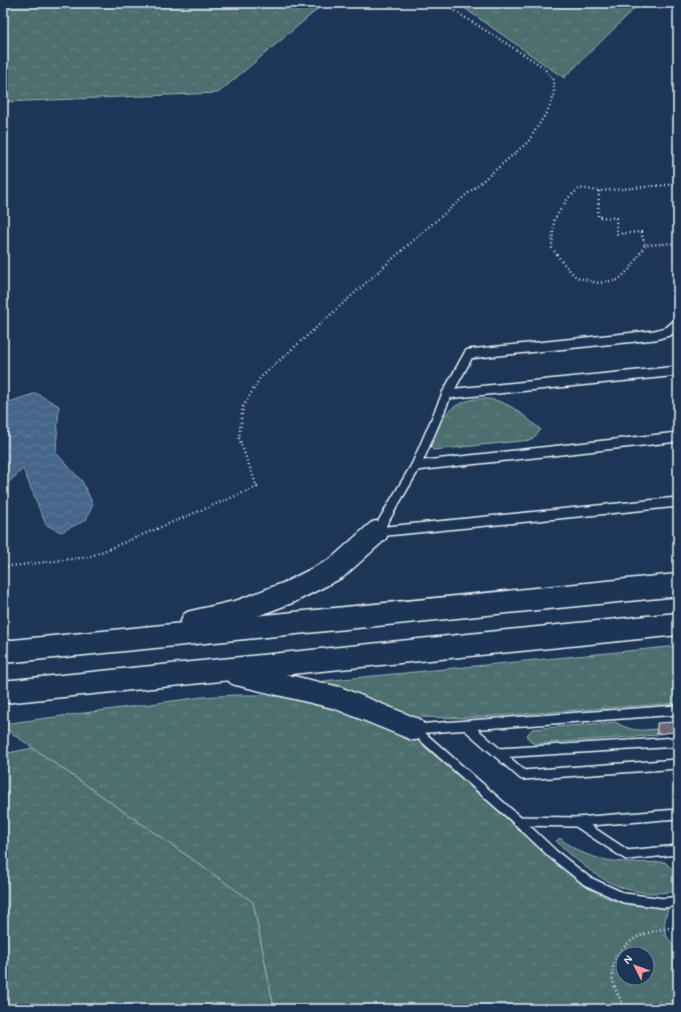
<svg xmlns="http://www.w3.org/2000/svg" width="681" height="1012" font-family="Mynerve,sans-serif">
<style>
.grass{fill:url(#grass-tufts);stroke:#9bb0b3;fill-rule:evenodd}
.forest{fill:url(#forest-crowns);stroke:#9bb0b3}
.water{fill:url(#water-waves);stroke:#869eb6}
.shadow{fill:#0007}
.building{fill:url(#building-hatch);stroke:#e8f1f8}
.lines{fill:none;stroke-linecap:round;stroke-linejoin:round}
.service-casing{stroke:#e8f1f8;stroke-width:12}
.motorway-casing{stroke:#e8f1f8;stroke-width:25}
.path{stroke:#e8f1f8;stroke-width:2.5;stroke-dasharray:1 3;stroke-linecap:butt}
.service{stroke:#1d3557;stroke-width:9}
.motorway{stroke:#1d3557;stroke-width:22}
</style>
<defs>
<pattern id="grass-tufts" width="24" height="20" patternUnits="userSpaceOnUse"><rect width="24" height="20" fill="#4e6e6e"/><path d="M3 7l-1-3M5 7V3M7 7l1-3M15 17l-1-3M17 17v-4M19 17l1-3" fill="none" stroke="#688383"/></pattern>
<pattern id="forest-crowns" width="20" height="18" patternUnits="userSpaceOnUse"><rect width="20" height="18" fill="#4e6e6e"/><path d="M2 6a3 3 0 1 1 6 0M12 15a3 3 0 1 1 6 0" fill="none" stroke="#688383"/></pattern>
<pattern id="water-waves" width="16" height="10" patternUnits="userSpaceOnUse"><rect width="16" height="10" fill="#44668a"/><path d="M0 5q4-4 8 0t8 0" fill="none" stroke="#5f7c9b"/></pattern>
<pattern id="building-hatch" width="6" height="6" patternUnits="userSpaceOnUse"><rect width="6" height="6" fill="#686474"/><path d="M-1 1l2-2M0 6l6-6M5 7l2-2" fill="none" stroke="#7e7b89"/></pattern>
</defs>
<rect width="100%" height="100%" fill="#1d3557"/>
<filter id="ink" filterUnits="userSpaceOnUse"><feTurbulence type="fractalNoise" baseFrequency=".025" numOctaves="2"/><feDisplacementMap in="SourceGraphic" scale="8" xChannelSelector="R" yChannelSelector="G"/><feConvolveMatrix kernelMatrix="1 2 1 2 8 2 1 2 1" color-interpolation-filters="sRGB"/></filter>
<g filter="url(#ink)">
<g class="grass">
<path d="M474,399C504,396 520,412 541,430L531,440L433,450L429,444C440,420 445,406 474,399Z"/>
<polygon points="678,646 678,703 465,718 411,717 320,684 323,681"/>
<path d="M233,695H263L311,700L388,727L418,741L580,882C610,905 632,905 668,909C662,928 663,936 678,949V969L676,970L674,980L678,982V1009H274L253,902L3,727V724L202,697ZM623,954H647V978H623Z"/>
<path d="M615,722C631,731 638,731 656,729L657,735L535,744L531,742L527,736L528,734L532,729Z"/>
<path d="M560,838C590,865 628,863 665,862L678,875V891C670,892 661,893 653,893C614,893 584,868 557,842L556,841Z"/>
</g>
<g class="forest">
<polygon points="3,3 325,3 218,93 3,102"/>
<polygon points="457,3 640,3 564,78"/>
<polygon points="33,748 253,902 274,1009 3,1009 3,754"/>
</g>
<polygon class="water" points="36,393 59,406 56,453 82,481 93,504 86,520 61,532 46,525 23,469 3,488 3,404"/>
<polygon class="shadow" points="674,723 677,724 678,734 661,735 658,733"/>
<polygon class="building" points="674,722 675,732 657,734 657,723"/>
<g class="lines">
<defs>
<g id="service">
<polyline points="447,394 678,371"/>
<polyline points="416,466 447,394 469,354 655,335 669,331 678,323"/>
<polyline points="377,532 416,466 678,437"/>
<polyline points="377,532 678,502"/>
<polyline points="467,726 498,753 678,742"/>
<polyline points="414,729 518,821 554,855 587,881 624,898 664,903 678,901"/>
<polyline points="414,729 678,710"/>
<polyline points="498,753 523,775 678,764"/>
<polyline points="518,821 577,822 627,855 678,850"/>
<polyline points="577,822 678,814"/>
</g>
<g id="motorway">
<polyline points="192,622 240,611 290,592 337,568 377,532"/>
<polyline points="3,652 678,585"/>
<polyline points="237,674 338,698 414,729"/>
<polyline points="3,692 678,624"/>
</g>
</defs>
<use href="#service" class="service-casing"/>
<use href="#motorway" class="motorway-casing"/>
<g class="path">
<polyline points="678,184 599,191 580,188 568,198 554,220 552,248 563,263 576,277 597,283 618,280 631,268 645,245 678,243"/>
<polyline points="599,191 598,217 616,218 617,234 641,232 645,245"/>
<polyline points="3,567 89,557 257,487 239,438 243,407 260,378 417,237 528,142 548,110 554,96 554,80 542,66 450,8 445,3"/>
<path d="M625,1009C621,1001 615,990 613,981C609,959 625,941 645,934C654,930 668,928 678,927"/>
<polyline points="671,1009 678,977"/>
</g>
<use href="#service" class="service"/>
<use href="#motorway" class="motorway"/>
</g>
</g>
<rect width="681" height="1012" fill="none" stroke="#1d3557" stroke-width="16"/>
<rect x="8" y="8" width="665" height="996" fill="none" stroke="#e8f1f8" stroke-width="1.5" filter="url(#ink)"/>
<g transform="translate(635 966) rotate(312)"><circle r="19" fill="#1d3557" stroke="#6e8097"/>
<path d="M0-3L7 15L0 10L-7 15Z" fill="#ff9aa2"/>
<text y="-6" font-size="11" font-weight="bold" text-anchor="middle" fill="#e8f1f8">N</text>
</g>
</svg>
